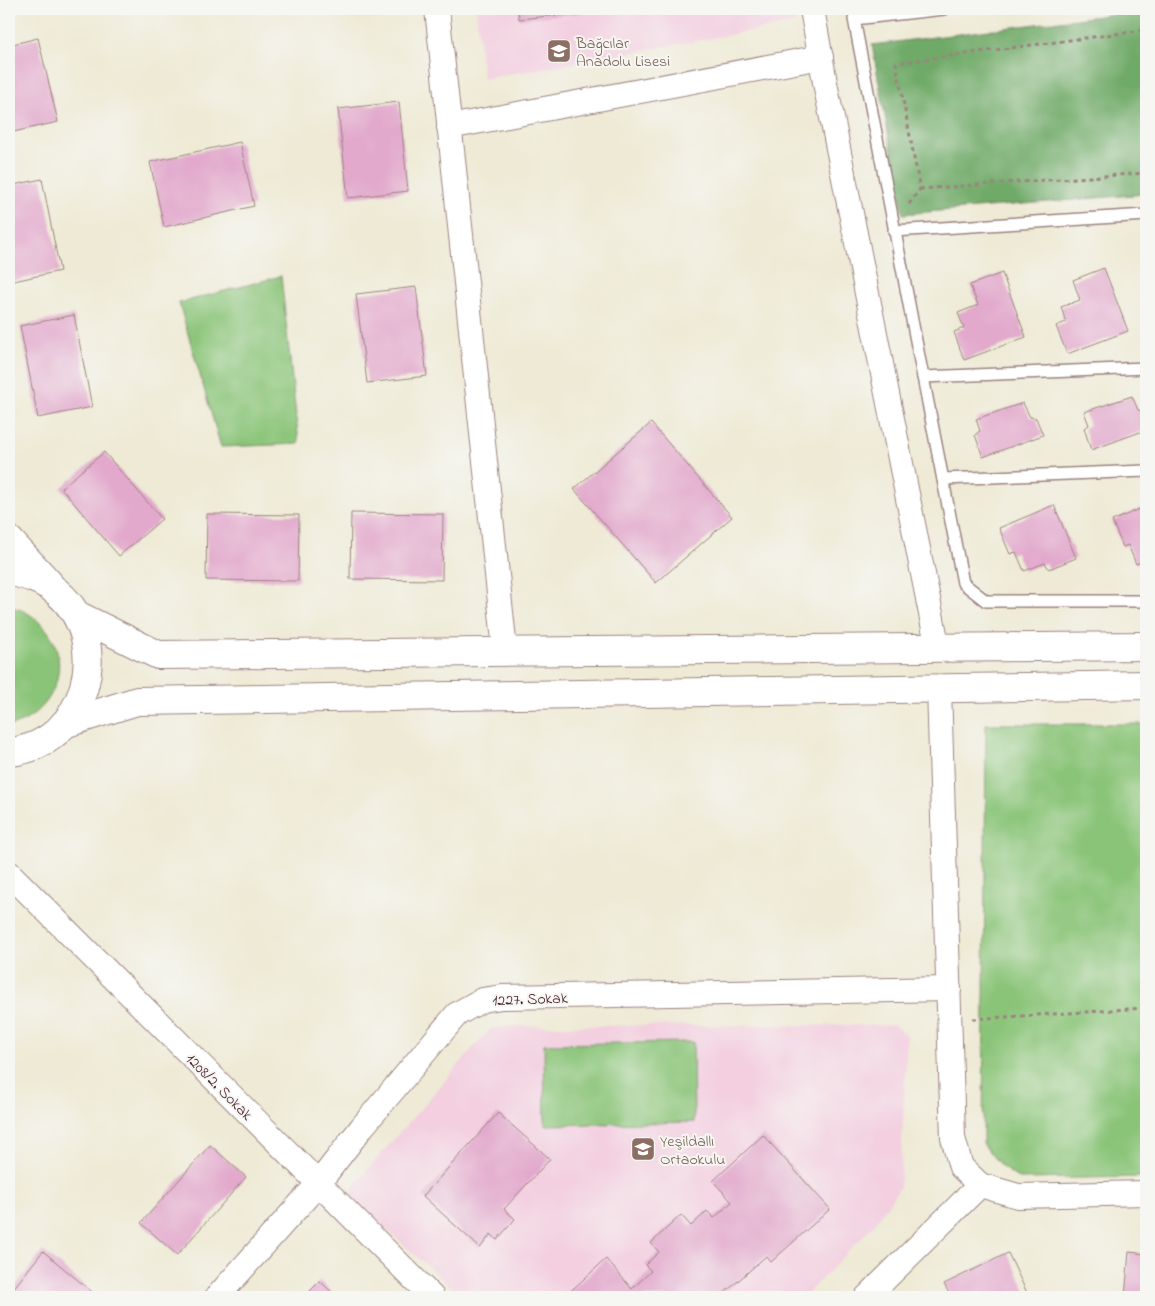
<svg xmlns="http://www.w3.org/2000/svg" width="1155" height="1306" font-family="'Indie Flower',sans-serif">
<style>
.built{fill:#f3cfe0}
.green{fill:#8ac478;stroke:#6a7252}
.forest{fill:#6faa68;stroke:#5c644a}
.building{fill:#e2a9cc}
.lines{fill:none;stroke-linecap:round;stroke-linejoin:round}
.lane-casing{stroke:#9c8480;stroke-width:14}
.street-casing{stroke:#9c8480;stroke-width:26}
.secondary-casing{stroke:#9c8480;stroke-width:30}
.path{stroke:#9c8480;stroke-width:3;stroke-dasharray:4 4;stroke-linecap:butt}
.lane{stroke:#fff;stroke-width:11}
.street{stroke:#fff;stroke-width:24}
.secondary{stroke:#fff;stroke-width:28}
.labels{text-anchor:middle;stroke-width:4;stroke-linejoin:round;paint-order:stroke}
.education-label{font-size:16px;fill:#785e54;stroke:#f6f6f2;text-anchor:start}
.street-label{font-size:16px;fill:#4a1f2b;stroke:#f6f6f2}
</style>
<rect width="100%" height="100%" fill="#f6f6f2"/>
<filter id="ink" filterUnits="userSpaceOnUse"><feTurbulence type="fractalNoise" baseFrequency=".02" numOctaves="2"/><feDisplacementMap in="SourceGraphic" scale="10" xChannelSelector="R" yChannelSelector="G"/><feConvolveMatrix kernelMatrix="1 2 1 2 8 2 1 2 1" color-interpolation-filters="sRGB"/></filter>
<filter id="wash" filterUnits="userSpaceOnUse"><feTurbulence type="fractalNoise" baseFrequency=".0096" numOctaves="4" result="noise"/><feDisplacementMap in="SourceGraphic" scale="20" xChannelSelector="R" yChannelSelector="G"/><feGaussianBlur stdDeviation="1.12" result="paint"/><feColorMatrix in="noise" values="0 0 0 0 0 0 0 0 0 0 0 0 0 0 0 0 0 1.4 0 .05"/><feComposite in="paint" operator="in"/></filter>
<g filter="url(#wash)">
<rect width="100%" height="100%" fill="#eeead5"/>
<g class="built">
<polygon points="476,9 793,9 796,23 483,79"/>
<polygon points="894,1025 907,1036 900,1187 874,1225 804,1297 462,1297 351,1198 354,1185 490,1029 510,1026"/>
</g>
<g class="green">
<polygon points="281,276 299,444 221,447 179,303"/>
<path d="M9,607C20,608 31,614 39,622C77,655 56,716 9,726Z"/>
<polygon points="986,724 1146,724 1146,1177 1019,1179 1001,1166 983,1144"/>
<polygon points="693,1042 694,1122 545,1125 544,1044"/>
</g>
<polygon class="forest" points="1146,10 1146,194 903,214 872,45"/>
<g id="blocks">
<g class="building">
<polygon points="518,9 608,9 608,10 519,19"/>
<polygon points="38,38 58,122 9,133 9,45"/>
<polygon points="399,102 408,191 348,198 338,109"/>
<polygon points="240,142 254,206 164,227 150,162"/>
<polygon points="42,179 60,271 9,282 9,186"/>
<polygon points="1104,268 1128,331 1067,354 1056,326 1066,322 1061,307 1080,300 1073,280"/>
<polygon points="1002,273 1026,337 964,360 954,332 964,328 958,313 978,305 970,285"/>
<polygon points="416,287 427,376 367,383 356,294"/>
<polygon points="74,315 92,407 38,418 20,326"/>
<polygon points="1132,396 1138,410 1144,412 1146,430 1091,450 1084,428 1089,425 1084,412"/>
<polygon points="1023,403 1030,417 1036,418 1043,435 983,457 975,435 980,431 976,419"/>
<polygon points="651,423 732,517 656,583 574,489"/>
<polygon points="104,452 162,519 119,556 61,488"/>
<polygon points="1054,505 1076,558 1049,569 1045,563 1024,571 1016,552 1010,554 999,528"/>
<polygon points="1146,506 1146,560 1136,564 1128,545 1123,547 1112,521"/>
<polygon points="351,513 443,514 442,580 350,579"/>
<polygon points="207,514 299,515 298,581 206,580"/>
<polygon points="498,1113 550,1159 504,1209 515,1219 497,1240 491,1234 480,1248 423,1196"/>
<polygon points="763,1135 830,1209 771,1262 766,1256 720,1297 564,1297 606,1259 632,1289 651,1271 645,1265 659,1252 651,1243 681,1215 691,1226 707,1211 714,1218 732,1202 713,1181"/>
<polygon points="210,1145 246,1177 177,1255 141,1223"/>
<polygon points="43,1251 98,1297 13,1297 9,1294"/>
<polygon points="1129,1252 1146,1254 1146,1297 1125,1297"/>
<polygon points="1008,1253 1029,1297 951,1297 944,1284"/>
<polygon points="320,1281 337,1297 304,1297"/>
</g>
</g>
</g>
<g filter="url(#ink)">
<use href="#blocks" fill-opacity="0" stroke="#9c8480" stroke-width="1"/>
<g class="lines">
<defs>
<g id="lane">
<polyline points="894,231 1146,215"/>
<polyline points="1146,368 923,377 963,583 986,601 1146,601"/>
<polyline points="923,377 854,19 944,9"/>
<polyline points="943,479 1146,471"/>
</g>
<g id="street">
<polyline points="437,9 505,650"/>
<polyline points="812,9 826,88 938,649"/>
<polyline points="449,127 821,57"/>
<polyline points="939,688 953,1138 961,1167 980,1185 1018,1196 1146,1193"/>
<polyline points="9,873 432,1297"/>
<polyline points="217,1297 318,1184 362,1127 457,1014 482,1000 502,997 949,989"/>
<polyline points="867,1297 980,1185"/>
</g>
<g id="secondary">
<polyline points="9,540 48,582"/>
<path d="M9,571C26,575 43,580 57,592C115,641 86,746 9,752"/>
<polyline points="77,615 158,655 1146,646"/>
<polyline points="64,724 137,701 1146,685"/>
</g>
</defs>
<use href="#lane" class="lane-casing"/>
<use href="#street" class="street-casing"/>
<use href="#secondary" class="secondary-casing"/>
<g class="path">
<polyline points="920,189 1146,173"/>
<polyline points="909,204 920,189 896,63 1146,30"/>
<polyline points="973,1019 1146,1008"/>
</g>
<use href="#lane" class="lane"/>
<use href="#street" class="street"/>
<use href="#secondary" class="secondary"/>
</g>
</g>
<defs>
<symbol id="school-square" viewBox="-11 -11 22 22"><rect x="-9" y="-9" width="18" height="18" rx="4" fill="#8d6e63" stroke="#f6f6f2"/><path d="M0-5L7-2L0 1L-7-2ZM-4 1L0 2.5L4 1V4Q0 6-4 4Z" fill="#fff"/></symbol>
</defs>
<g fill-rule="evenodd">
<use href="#school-square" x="545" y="37" width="28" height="28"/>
<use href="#school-square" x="629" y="1135" width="28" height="28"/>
</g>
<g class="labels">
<g class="education-label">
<text x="576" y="48">Bağcılar<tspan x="576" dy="18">Anadolu Lisesi</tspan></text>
<text x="660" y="1146">Yeşildallı<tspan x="660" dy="18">Ortaokulu</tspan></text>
</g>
<g class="street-label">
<text transform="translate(530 998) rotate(-2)" y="6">1227. Sokak</text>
<text transform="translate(220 1086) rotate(45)" y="6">1208/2. Sokak</text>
</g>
</g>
<rect width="1155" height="1306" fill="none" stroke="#f6f6f2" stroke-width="30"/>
</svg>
